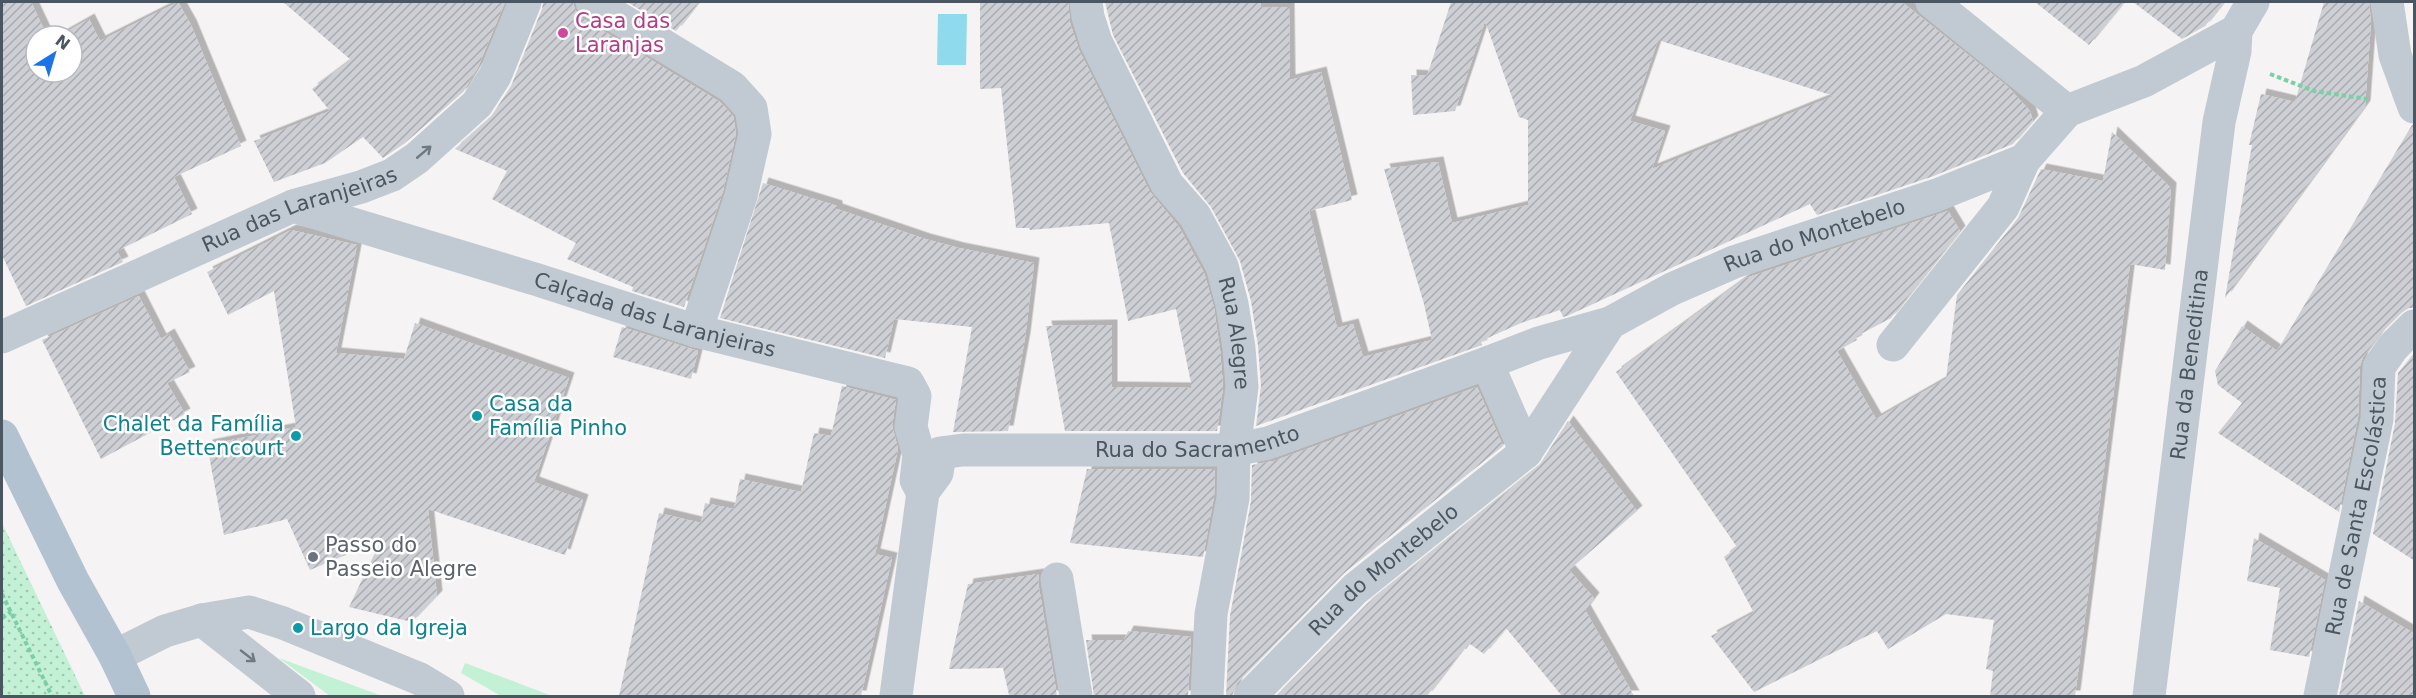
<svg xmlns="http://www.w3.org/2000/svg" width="2416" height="698" font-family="'DejaVu Sans',sans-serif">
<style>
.park{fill:url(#park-dots)}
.garden{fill:#c3f1d5}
.water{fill:#90daee}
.building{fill:url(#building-hatch);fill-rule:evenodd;filter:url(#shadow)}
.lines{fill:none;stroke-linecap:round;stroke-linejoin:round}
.path{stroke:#7ad0a6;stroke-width:4;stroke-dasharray:4.5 3;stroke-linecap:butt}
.minor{stroke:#c1cad2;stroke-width:33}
.major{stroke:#b3c2d1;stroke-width:33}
.oneway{stroke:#6e7983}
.hotel-dot{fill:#d1479c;stroke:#fff;stroke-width:2}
.culture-dot{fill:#0f9aa8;stroke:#fff;stroke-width:2}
.worship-dot{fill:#6b7280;stroke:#fff;stroke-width:2}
.labels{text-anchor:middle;stroke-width:5;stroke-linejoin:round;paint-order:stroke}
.hotel-label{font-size:21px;fill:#b23c85;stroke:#fff;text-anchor:start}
.street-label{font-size:21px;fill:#4a5661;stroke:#fff}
.culture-label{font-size:21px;fill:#0d838f;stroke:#fff;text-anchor:start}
.worship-label{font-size:21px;fill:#5b616d;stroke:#fff;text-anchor:start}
</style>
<defs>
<pattern id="park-dots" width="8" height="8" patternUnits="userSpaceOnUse" patternTransform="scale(1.5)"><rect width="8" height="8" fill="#c3f1d5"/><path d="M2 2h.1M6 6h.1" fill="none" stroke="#a0c6b0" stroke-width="1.8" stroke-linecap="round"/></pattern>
<pattern id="building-hatch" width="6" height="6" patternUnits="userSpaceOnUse" patternTransform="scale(1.5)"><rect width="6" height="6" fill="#cdcfd5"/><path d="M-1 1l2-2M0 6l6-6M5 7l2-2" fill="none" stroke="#a8abb0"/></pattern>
<filter id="shadow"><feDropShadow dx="5.5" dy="-5.5" stdDeviation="0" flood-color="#0004"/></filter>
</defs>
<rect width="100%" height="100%" fill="#f5f3f3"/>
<polygon class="park" points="2,523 85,696 2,696"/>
<g class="garden">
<polygon points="279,658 382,696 330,696"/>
<polygon points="465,663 552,696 501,696 461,673"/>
</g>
<polygon class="water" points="938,14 967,14 966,65 937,65"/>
<g class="building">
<polygon points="2,2 31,2 47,36 36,36 36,72 72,72 72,36 59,36 89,19 100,41 178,2 191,25 241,146 174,177 192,214 117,251 123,262 26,306 2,255"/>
<polygon points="283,2 505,2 478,67 463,92 405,143 383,158 363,137 325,163 274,182 254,141 330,111 312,89 351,60"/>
<polygon points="543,2 573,2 575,10 582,18 720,102 733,116 736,133 723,191 684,307 632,291 633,287 567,259 576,243 492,199 507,171 455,149 490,118 511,86 542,9"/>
<polygon points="627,2 699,2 676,31"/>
<polygon points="980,2 1068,2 1070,23 1079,50 1150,192 1179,227 1204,273 1214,308 1220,350 1223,387 1217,431 1065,431 1046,326 1112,325 1112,387 1192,388 1176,309 1128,321 1109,223 1030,230 1029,228 1016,228 1001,88 980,89"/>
<path d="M1105,2H1261V8L1289,7L1290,80L1321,72L1352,200L1309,211L1337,328L1353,324L1363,357L1432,340L1424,304L1384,169L1438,162L1452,223L1528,205V120L1519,117L1485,21L1455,111L1413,115L1411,75L1427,76L1451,2H1902L2007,86L2030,111L2033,121L2013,144L1931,177L1817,215L1810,204L1567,316L1563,317L1560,310L1521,323L1481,341L1482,345L1256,426L1261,386L1258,346L1251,301L1240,261L1211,207L1183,173L1113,35ZM1658,40L1834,96L1652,169L1665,131L1630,121Z"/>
<polygon points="2035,2 2124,2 2089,45"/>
<polygon points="2133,2 2224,2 2205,26 2182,39"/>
<polygon points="2324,2 2369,2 2371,22 2365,106 2225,298 2252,145 2249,145 2261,94 2295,102"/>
<polygon points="2412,125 2415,125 2415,308 2409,308 2401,313 2380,334 2363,357 2360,366 2358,417 2339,512 2218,433 2242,403 2218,385 2215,371 2242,326 2277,351"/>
<polygon points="2112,132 2171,188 2165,270 2130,264 2075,696 1990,696 1993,671 1986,669 1994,620 1946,614 1888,649 1877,631 1754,692 1711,636 1754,613 1724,557 1737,547 1616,372 1746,278 1948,211 1960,231 1891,318 1855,337 1857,340 1837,351 1876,419 1946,379 1957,295 2018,218 2041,169 2103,181"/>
<polygon points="763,183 837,206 837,209 925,239 959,248 1034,263 1025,338 1008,431 953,432 972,327 894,319 885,358 720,318"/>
<polygon points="291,230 357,245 336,353 404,359 415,323 569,378 534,482 583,500 565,555 428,509 437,596 412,622 349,607 381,540 310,570 287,519 224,535 207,445 296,427 274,291 228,315 207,272"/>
<polygon points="139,296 161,339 169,334 190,372 167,383 185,414 101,459 42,340"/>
<polygon points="622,327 698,351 691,379 613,357"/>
<polygon points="2415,352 2415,561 2373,534 2395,423 2398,373"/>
<polygon points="842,386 896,400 892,425 898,449 875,554 892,558 861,696 619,696 659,513 701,523 705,503 734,509 740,479 801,492 814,433 831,436"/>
<polygon points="1477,387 1503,446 1343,574 1237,683 1232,696 1226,696 1230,616 1251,501 1252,465 1274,461"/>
<polygon points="1568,421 1637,511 1569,570 1594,598 1585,610 1634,696 1562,696 1506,628 1484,654 1470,644 1466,649 1464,648 1427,696 1276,696 1368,603 1538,467"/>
<polygon points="1087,469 1215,469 1214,496 1203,557 1070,543"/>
<polygon points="2254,538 2325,580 2309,657 2270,650 2280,588 2247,581"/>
<polygon points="1039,574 1038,582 1057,696 1009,695 1003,668 949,669 968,584"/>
<polygon points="2359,601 2415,634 2415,696 2339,696"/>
<polygon points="1128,631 1191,637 1188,696 1094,696 1086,640 1124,640"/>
</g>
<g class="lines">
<g class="path">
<polyline points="2270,74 2314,91 2367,99"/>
<polyline points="2,594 52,696"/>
<polyline points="2,618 11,612"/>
</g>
<g class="minor">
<polyline points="592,2 732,87 751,108 755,134 741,196 696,331"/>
<path id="s1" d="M1086,2L1088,17L1096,42L1167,184L1195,216L1222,266L1232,304L1239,348L1242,387L1234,450L1233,498L1211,614L1207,696"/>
<polyline points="1932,2 2067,111"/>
<polyline points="2387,2 2395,55 2414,107"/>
<path id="s2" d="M293,206L538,280L696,331L908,383L915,396L911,427L919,455L916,480L922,491"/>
<path id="s3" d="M2,337L293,206L361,187L392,175L417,158L477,104L495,76L525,2"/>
<polyline points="1893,345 2003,207 2024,160"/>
<polyline points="1526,452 1487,363 1539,343 1610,323"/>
<polyline points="1057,579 1076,696"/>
<polyline points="202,620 299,696"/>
<polyline points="115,656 165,631 202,620 249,612 283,623 420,679 448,696"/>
<path id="s4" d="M896,696L923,492L937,473L940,453L963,450H1234L1268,443L1487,363"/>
<path id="s5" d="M1250,696L1355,589L1526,452L1610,323L1672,289L1734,262L1937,195L2024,160L2067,111L2144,81L2236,31L2253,2"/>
<path id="s6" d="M2149,696L2219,122L2235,51L2236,31"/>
<path id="s7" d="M2320,696L2377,419L2379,367L2393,347L2414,326"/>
</g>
<polyline class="major" points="2,436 73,581 115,656 134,696"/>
</g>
<defs><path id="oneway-shaft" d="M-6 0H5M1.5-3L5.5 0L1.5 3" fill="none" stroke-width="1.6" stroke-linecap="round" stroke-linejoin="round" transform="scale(1.5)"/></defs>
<g class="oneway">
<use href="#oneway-shaft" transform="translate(424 152) rotate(-40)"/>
<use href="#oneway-shaft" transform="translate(248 656) rotate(38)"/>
</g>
<circle class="hotel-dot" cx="563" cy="33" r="6"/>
<g class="culture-dot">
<circle cx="477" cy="416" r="6"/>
<circle cx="296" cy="436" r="6"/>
<circle cx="298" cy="628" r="6"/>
</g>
<circle class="worship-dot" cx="313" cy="557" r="6"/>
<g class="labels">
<g class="hotel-label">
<text x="575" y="28">Casa das<tspan x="575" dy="24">Laranjas</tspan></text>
</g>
<g class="street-label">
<text dy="7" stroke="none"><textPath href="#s3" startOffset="324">Rua das Laranjeiras</textPath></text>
<text dy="7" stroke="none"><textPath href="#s5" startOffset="746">Rua do Montebelo</textPath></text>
<text dy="7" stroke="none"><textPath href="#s2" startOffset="378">Calçada das Laranjeiras</textPath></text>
<text dy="7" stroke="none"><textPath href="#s1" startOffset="368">Rua Alegre</textPath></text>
<text dy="7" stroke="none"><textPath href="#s6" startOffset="334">Rua da Beneditina</textPath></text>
<text dy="7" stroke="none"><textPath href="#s4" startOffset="508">Rua do Sacramento</textPath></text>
<text dy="7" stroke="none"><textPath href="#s7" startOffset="194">Rua de Santa Escolástica</textPath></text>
<text dy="7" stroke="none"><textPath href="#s5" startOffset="184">Rua do Montebelo</textPath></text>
</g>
<g class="culture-label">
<text x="489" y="411">Casa da<tspan x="489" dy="24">Família Pinho</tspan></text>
<text x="284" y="431" text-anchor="end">Chalet da Família<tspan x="284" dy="24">Bettencourt</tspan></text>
<text x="310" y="635">Largo da Igreja</text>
</g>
<g class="worship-label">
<text x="325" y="552">Passo do<tspan x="325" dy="24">Passeio Alegre</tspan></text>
</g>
</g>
<rect width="2416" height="698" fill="none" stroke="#4a5661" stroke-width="6"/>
<g transform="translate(54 54) rotate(37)"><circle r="28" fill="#ffffff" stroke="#b7bbc0" stroke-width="1.5"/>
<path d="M0-4.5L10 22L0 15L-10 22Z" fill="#1a73e8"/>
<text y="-9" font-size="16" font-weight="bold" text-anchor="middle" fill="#4a5661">N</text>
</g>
</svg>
